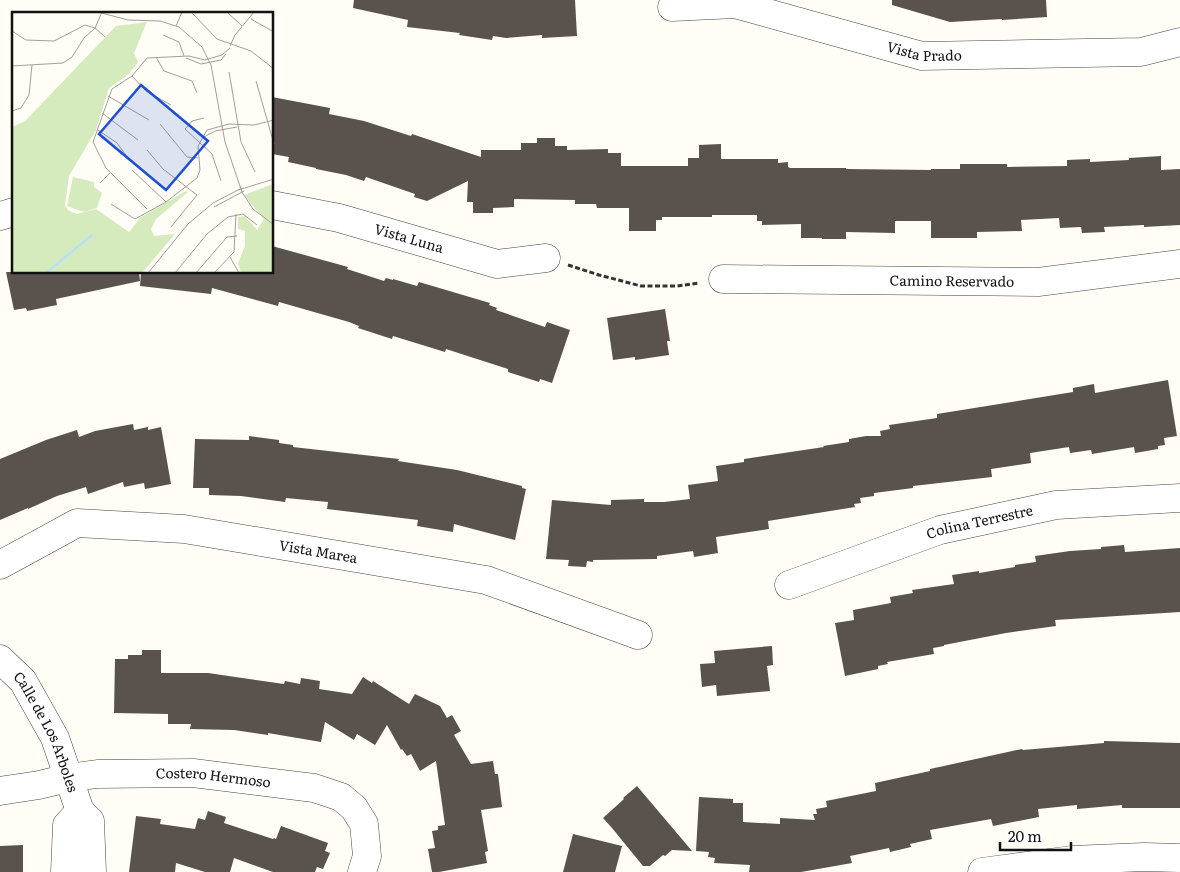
<svg xmlns="http://www.w3.org/2000/svg" width="1180" height="872" font-family="Literata,serif">
<style>
.building{fill:#5a524d}
.lines{fill:none;stroke-linecap:round;stroke-linejoin:round}
.minor-casing{stroke:#444;stroke-width:29}
.path{stroke:#333;stroke-width:3;stroke-dasharray:5 2.5;stroke-linecap:butt}
.minor{stroke:#fff;stroke-width:28}
.labels{text-anchor:middle;stroke-width:5;stroke-linejoin:round;paint-order:stroke}
.street-label{font-size:14px;fill:#111;stroke:#fff}
.inset-river{fill:none;stroke:#b9e0f7;stroke-width:2.5}
.inset-road{fill:none;stroke:#a09f9a;stroke-width:1}
.view{fill:#1d4ed8;fill-opacity:0.15;stroke:#1d4ed8;stroke-width:2.5}
.inset-edge{fill:none;stroke:#111;stroke-width:2.5}
</style>
<rect width="100%" height="100%" fill="#fffdf5"/>
<g class="building">
<polygon points="354,0 575,0 577,36 542,38 542,35 506,38 493,36 492,40 459,35 460,33 407,27 408,20 353,8"/>
<polygon points="892,0 1046,0 1047,17 1002,20 1002,19 950,22 892,5"/>
<polygon points="272,97 330,108 329,114 364,121 411,136 412,134 481,157 481,150 521,150 521,143 537,143 537,138 555,138 555,146 567,146 567,150 608,149 608,153 621,153 621,166 688,166 688,158 699,158 699,145 721,144 721,159 778,159 778,163 788,162 788,167 790,168 846,168 846,169 931,170 931,169 960,169 960,164 1007,164 1007,167 1067,166 1067,160 1090,159 1090,162 1129,160 1129,158 1161,156 1161,170 1180,169 1180,225 1144,227 1144,225 1104,227 1105,232 1082,233 1081,227 1060,228 1059,218 1021,220 1022,231 977,232 977,238 931,238 931,221 895,221 895,233 846,232 846,239 822,239 822,238 801,238 801,224 762,225 762,221 757,221 757,215 712,215 712,217 662,217 662,220 656,220 656,231 629,231 629,208 597,208 596,204 575,204 575,200 514,199 514,207 493,208 493,213 473,213 473,202 467,202 468,181 427,201 414,197 415,194 366,177 364,181 346,175 316,169 316,168 288,162 289,157 272,154"/>
<polygon points="272,246 348,267 347,269 384,281 386,278 393,280 393,279 417,286 419,282 490,303 489,305 497,308 496,310 545,327 547,322 570,330 552,383 540,379 539,382 508,372 508,369 446,349 445,352 393,336 392,339 358,328 359,326 349,322 279,302 278,306 212,288 211,294 140,286 141,272 272,272"/>
<polygon points="6,272 139,272 140,281 56,299 57,305 27,311 26,308 14,310"/>
<polygon points="665,309 670,341 667,341 669,355 635,360 635,357 613,360 607,318"/>
<polygon points="1168,380 1177,436 1164,438 1165,445 1158,446 1158,449 1135,453 1134,447 1092,454 1091,450 1070,453 1069,447 1030,453 1031,463 991,469 992,477 913,486 913,488 874,493 874,496 860,498 861,503 854,504 855,507 768,521 769,529 716,537 718,553 694,557 693,551 657,556 657,559 593,560 593,562 587,561 586,567 568,566 569,560 546,559 552,500 611,505 611,500 644,499 644,502 664,502 690,499 688,485 718,481 716,466 744,462 744,459 824,447 823,446 849,442 849,439 866,436 881,436 880,431 890,429 889,425 937,418 937,414 1073,392 1073,388 1094,384 1095,393"/>
<polygon points="133,424 134,430 148,427 148,430 161,427 171,484 145,489 144,483 124,487 123,482 88,494 86,487 57,496 28,509 28,508 0,520 0,459 46,440 77,430 79,437 95,431"/>
<polygon points="249,436 279,440 279,443 293,445 293,447 399,459 398,461 457,470 522,486 522,488 526,489 515,540 454,524 453,532 417,526 418,520 327,509 328,502 286,498 285,502 241,496 209,495 209,488 193,488 195,439 249,440"/>
<polygon points="1124,545 1125,552 1180,548 1180,612 1055,620 1056,626 1006,633 944,645 944,646 933,648 934,654 887,662 888,664 878,666 878,669 845,676 835,623 854,620 853,610 891,603 890,597 913,593 912,590 954,584 952,575 979,571 979,573 1015,567 1015,565 1036,562 1035,556 1070,551 1101,549 1101,547"/>
<polygon points="772,646 773,665 767,666 770,691 717,696 716,685 702,687 700,664 715,663 714,651"/>
<polygon points="142,650 161,650 161,673 208,673 284,684 285,681 300,684 301,678 320,681 319,689 352,694 363,677 372,683 373,681 409,704 415,694 440,706 447,718 452,715 461,731 454,735 471,764 493,761 495,774 498,774 502,807 481,810 488,851 485,852 487,863 439,872 432,872 428,849 435,848 432,831 438,830 438,826 445,825 436,761 420,771 411,754 407,756 402,749 401,750 387,725 375,745 357,734 354,740 325,722 321,742 268,733 268,735 234,730 190,729 191,724 168,724 168,714 114,713 115,659 128,659 128,655 142,655"/>
<polygon points="1104,741 1180,743 1180,808 1122,808 1122,805 1077,809 1077,805 1038,809 1039,817 993,826 991,819 930,830 932,839 910,844 911,847 890,852 889,848 850,856 852,863 801,872 749,872 750,865 714,863 715,858 708,857 709,852 696,851 699,797 733,799 733,803 743,803 743,822 780,824 780,818 815,820 813,814 817,814 816,809 827,807 826,801 876,791 875,783 930,771 930,769 1022,749 1023,750 1104,743"/>
<polygon points="637,786 692,851 672,850 665,856 663,855 650,866 643,866 612,828 603,818 624,799 623,798"/>
<polygon points="208,811 226,817 224,823 273,839 274,838 276,839 281,826 328,843 325,851 330,853 323,869 317,867 315,872 273,872 234,858 230,872 205,872 176,863 175,872 129,872 136,816 161,819 160,824 195,829 198,818 205,820"/>
<polygon points="573,834 622,846 615,872 563,872"/>
<polygon points="23,845 23,872 0,872 0,846"/>
</g>
<g class="lines">
<defs>
<g id="minor">
<path id="s1" d="M672,7L735,4L922,56L1141,52L1180,42"/>
<path id="s2" d="M272,205L339,218L497,264L546,258"/>
<polyline points="0,216 14,212"/>
<path id="s3" d="M723,279L1038,282L1180,264"/>
<path id="s4" d="M0,565L77,523L184,529L486,580L638,635"/>
<path id="s5" d="M789,585L940,530L1056,505L1180,498"/>
<path id="s6" d="M0,659L23,681L55,738L80,811L90,821L92,872"/>
<path id="s7" d="M0,791L39,785L68,778L97,774L193,773L314,788L341,797L354,808L364,824L367,856L362,872"/>
<polyline points="65,872 67,825 80,811"/>
<polyline points="982,872 1072,860 1144,857 1180,858"/>
</g>
</defs>
<use href="#minor" class="minor-casing"/>
<polyline class="path" points="568,265 599,275 641,286 677,286 699,283"/>
<use href="#minor" class="minor"/>
</g>
<g class="labels">
<g class="street-label">
<text dy="5" stroke="none"><textPath href="#s1" startOffset="259">Vista Prado</textPath></text>
<text dy="5" stroke="none"><textPath href="#s2" startOffset="141">Vista Luna</textPath></text>
<text dy="5" stroke="none"><textPath href="#s3" startOffset="229">Camino Reservado</textPath></text>
<text dy="5" stroke="none"><textPath href="#s5" startOffset="201">Colina Terrestre</textPath></text>
<text dy="5" stroke="none"><textPath href="#s4" startOffset="331">Vista Marea</textPath></text>
<text dy="5" stroke="none"><textPath href="#s6" startOffset="88">Calle de Los Arboles</textPath></text>
<text dy="5" stroke="none"><textPath href="#s7" startOffset="215">Costero Hermoso</textPath></text>
</g>
</g>
<g transform="translate(12 12)">
<rect width="261" height="261" fill="#fffdf5"/>
<path d="M135,10L122,41L126,50L117,62L97,76L84,118L57,164L53,193L56,198L65,202L84,197L117,220L129,205L174,179L176,180L144,207L139,217L142,224L163,222L130,261H0V115L13,109L104,14ZM61,165L82,170V175L90,181L85,196L72,200L55,194ZM261,172V261H229L226,251L233,234V219L226,217V205L233,204L245,218L252,207L232,183Z" fill="#d5ebbd"/>
<path class="inset-river" d="M34,261L80,223"/>
<path class="inset-road" d="M86,0L116,8L148,9L167,15L190,35L199,53L213,130L230,180L241,197L262,213M107,0H129M215,0L230,14M180,1L205,27L239,39L262,57M239,7L262,20M164,14L170,0M0,19L14,28L42,29L73,13L83,16L93,25M151,23L167,30L172,44M218,34L223,23L242,0M144,45L152,59L180,69L185,81M174,46L189,52L209,48L214,42M0,54L51,51L60,45L72,26L83,16L90,0M217,60L229,130L243,160M120,64L134,79L159,93M244,69L262,132M96,84L137,108M0,99L9,96L17,83L20,53M90,101L126,128M192,106L180,109L173,117L200,142L209,169M148,112L175,145L186,146M86,118L105,131L116,146M192,125L203,119L225,115M135,138L151,157L185,183L159,215M120,158L154,190M88,171L99,160M99,192L123,207L154,190L185,166L188,158L186,134L195,118L217,112L242,113L262,108M202,195L232,179M135,197L94,156L81,130L100,77L120,64L135,46L177,44L193,48L210,43L218,36M218,245L227,261M136,261L176,212L201,191L226,178L262,167M163,261L195,222L216,205L231,202L245,213M184,261L215,225L225,224M202,261L222,240L224,202"/>
<path class="view" d="M129,73L196,129L154,178L87,122Z"/>
<rect width="261" height="261" class="inset-edge"/>
</g>
<path d="M1000 842v8h71v-8" fill="none" stroke="#111111" stroke-width="2.5"/>
<text x="1008" y="842" font-size="15" fill="#111111" stroke="#ffffff" stroke-width="4" paint-order="stroke">20 m</text>
</svg>
